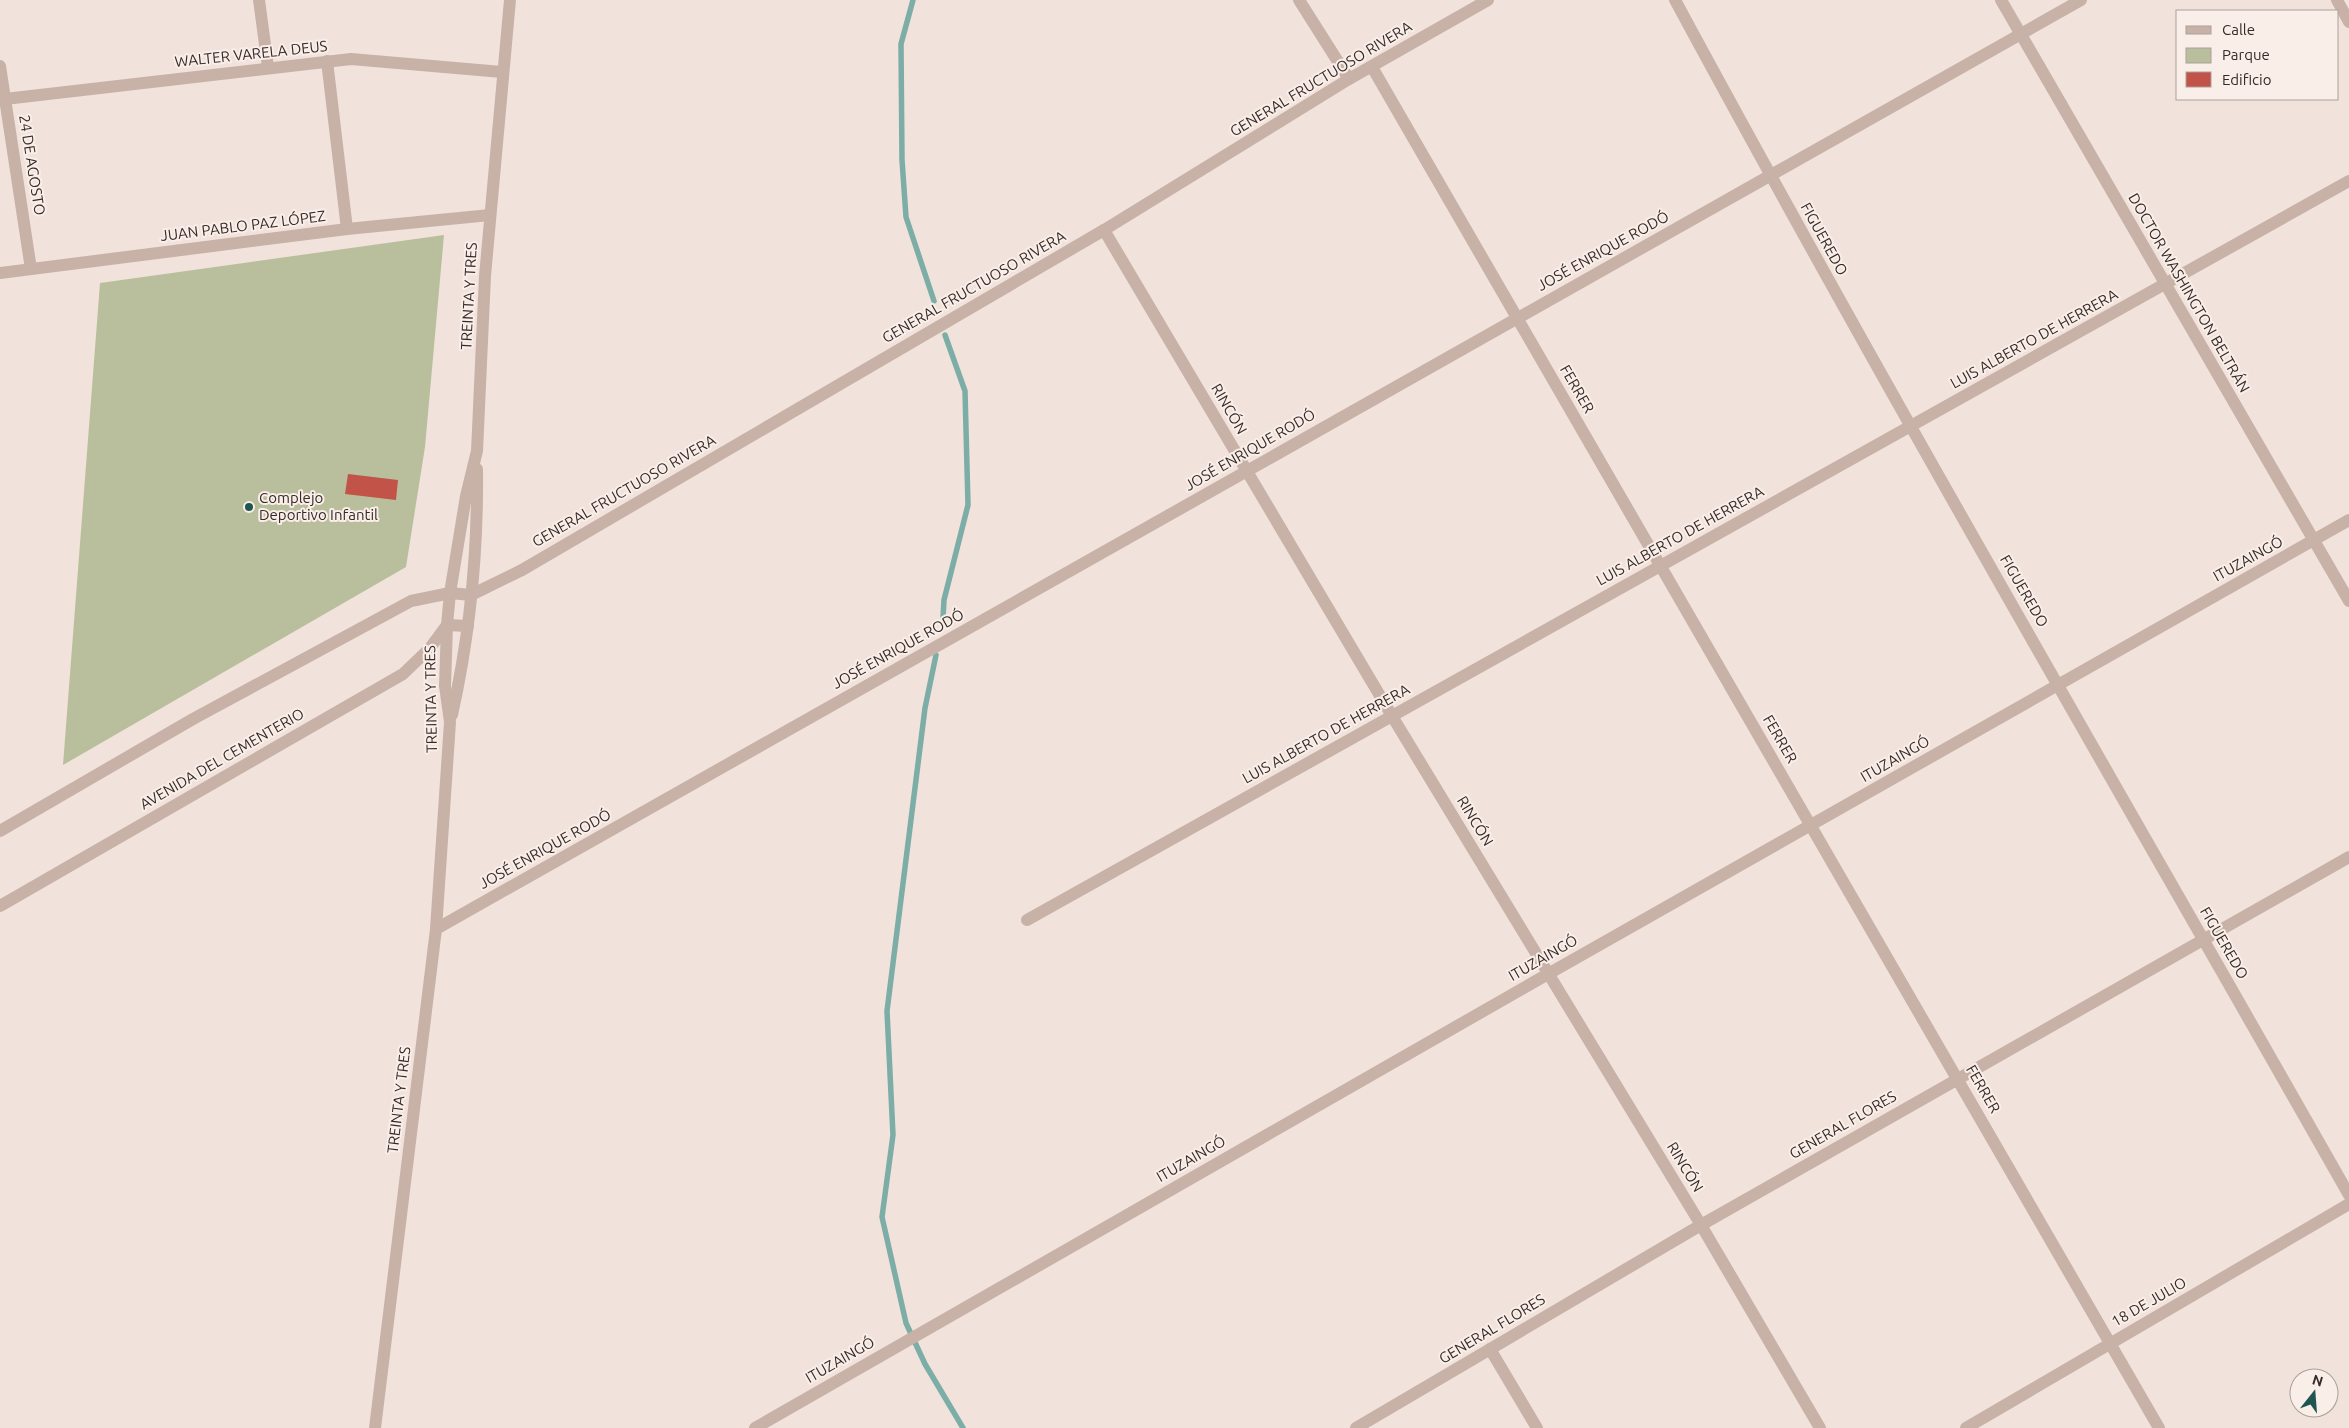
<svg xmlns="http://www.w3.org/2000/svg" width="2349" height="1428" font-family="Ubuntu,sans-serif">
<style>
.green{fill:#b9bf9c}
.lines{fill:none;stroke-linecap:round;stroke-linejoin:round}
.stream{stroke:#7cada7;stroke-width:5.5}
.building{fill:#c15349}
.minor{stroke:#c8b2a8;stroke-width:12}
.poi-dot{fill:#1f5550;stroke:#f9eee8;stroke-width:2}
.labels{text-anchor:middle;stroke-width:4;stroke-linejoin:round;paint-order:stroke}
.street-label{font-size:15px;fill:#362a28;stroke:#f9eee8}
.poi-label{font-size:15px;fill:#362a28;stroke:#f9eee8;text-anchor:start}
</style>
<rect width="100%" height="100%" fill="#f1e3dc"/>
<polygon class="green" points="444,235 425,447 406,567 63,765 100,283"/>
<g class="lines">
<g class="stream">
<polyline points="913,0 901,44 902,160 906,217 934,301"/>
<polyline points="943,618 944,600 968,505 965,391 945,335"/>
<polyline points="936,655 925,708 887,1011 893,1135 882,1217 906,1323 925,1364 963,1428"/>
</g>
</g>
<polygon class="building" points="348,474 398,480 396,500 345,494"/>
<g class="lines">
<g class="minor">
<polyline points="259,0 268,67"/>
<polyline points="1299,0 1349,79"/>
<path d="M1675,0C1892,402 2123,797 2349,1195"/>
<polyline points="2001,0 2349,601"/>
<polyline points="2337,0 2349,22"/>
<polyline points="327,61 347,229"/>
<polyline points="0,66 31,269"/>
<polyline points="1372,67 2159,1428"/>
<polyline points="5,99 351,59 502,72"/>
<polyline points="1104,230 1392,716 1701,1225 1820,1428"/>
<polyline points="0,273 347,229 490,215"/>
<path d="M452,715C470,634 478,551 477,469"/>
<polyline points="0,831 193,719 411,601 450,593 471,595 522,570 1104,230 1349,79 1488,0"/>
<polyline points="0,906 403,674 430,648 447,625 468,626"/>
<polyline points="1027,920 2349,181"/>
<polyline points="436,929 2081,0"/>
<polyline points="1490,1349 1537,1428"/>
<polyline points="375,1428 436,929 450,722 445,686 447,625 450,593 466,496 477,451 485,276 510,0"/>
<polyline points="755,1428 1548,974 2349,520"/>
<polyline points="1356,1428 1701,1225 2349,857"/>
<polyline points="1966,1428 2349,1204"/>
</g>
</g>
<circle class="poi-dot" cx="249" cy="507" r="5"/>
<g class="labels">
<g class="street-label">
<text transform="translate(251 54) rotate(-6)" y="5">WALTER VARELA DEUS</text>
<text transform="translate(1321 79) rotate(-31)" y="5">GENERAL FRUCTUOSO RIVERA</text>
<text transform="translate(32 165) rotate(81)" y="5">24 DE AGOSTO</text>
<text transform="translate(243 226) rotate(-7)" y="5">JUAN PABLO PAZ LÓPEZ</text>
<text transform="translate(1824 239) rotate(61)" y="5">FIGUEREDO</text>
<text transform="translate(1603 251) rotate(-29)" y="5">JOSÉ ENRIQUE RODÓ</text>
<text transform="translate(974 287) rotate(-30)" y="5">GENERAL FRUCTUOSO RIVERA</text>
<text transform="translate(2189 293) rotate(60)" y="5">DOCTOR WASHINGTON BELTRÁN</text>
<text transform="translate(469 296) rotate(-87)" y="5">TREINTA Y TRES</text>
<text transform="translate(2034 339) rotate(-29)" y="5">LUIS ALBERTO DE HERRERA</text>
<text transform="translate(1577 389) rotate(60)" y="5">FERRER</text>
<text transform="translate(1229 409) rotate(60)" y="5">RINCÓN</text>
<text transform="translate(1250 450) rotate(-30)" y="5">JOSÉ ENRIQUE RODÓ</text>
<text transform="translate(624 491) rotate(-30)" y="5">GENERAL FRUCTUOSO RIVERA</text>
<text transform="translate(1680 536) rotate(-29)" y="5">LUIS ALBERTO DE HERRERA</text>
<text transform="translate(2248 559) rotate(-29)" y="5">ITUZAINGÓ</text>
<text transform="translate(2024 591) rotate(60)" y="5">FIGUEREDO</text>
<text transform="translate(898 649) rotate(-29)" y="5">JOSÉ ENRIQUE RODÓ</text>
<text transform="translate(431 699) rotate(-91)" y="5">TREINTA Y TRES</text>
<text transform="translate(1326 734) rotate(-29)" y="5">LUIS ALBERTO DE HERRERA</text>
<text transform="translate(1780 739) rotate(60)" y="5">FERRER</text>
<text transform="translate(222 759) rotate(-30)" y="5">AVENIDA DEL CEMENTERIO</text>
<text transform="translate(1895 759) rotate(-30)" y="5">ITUZAINGÓ</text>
<text transform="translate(1475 821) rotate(59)" y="5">RINCÓN</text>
<text transform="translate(545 849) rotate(-29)" y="5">JOSÉ ENRIQUE RODÓ</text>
<text transform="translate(2224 943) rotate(60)" y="5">FIGUEREDO</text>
<text transform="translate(1543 958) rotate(-30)" y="5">ITUZAINGÓ</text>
<text transform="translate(1983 1089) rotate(60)" y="5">FERRER</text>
<text transform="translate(399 1100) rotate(-83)" y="5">TREINTA Y TRES</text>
<text transform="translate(1843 1125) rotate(-30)" y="5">GENERAL FLORES</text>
<text transform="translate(1191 1159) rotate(-30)" y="5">ITUZAINGÓ</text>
<text transform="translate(1685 1167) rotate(59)" y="5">RINCÓN</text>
<text transform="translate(2149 1302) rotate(-30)" y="5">18 DE JULIO</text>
<text transform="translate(1492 1329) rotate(-31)" y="5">GENERAL FLORES</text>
<text transform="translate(840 1360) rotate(-30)" y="5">ITUZAINGÓ</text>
</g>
<g class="poi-label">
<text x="259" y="503">Complejo<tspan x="259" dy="17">Deportivo Infantil</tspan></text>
</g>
</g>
<rect x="2176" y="10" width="162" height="90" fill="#f9eee8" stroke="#aba09b"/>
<rect x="2186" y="26" width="25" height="8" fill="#c8b2a8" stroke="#aba09b"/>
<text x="2222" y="35" font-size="15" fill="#362a28">Calle</text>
<rect x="2186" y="48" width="25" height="15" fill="#b9bf9c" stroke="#aba09b"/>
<text x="2222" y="60" font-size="15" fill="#362a28">Parque</text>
<rect x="2186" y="72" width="25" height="15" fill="#c15349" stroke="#aba09b"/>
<text x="2222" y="85" font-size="15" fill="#362a28">Edificio</text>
<g transform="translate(2314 1393) rotate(17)"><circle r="24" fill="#f9eee8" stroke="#aba09b"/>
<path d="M0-4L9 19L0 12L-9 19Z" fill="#1f5550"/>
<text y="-8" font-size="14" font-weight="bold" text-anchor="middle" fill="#362a28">N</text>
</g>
</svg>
